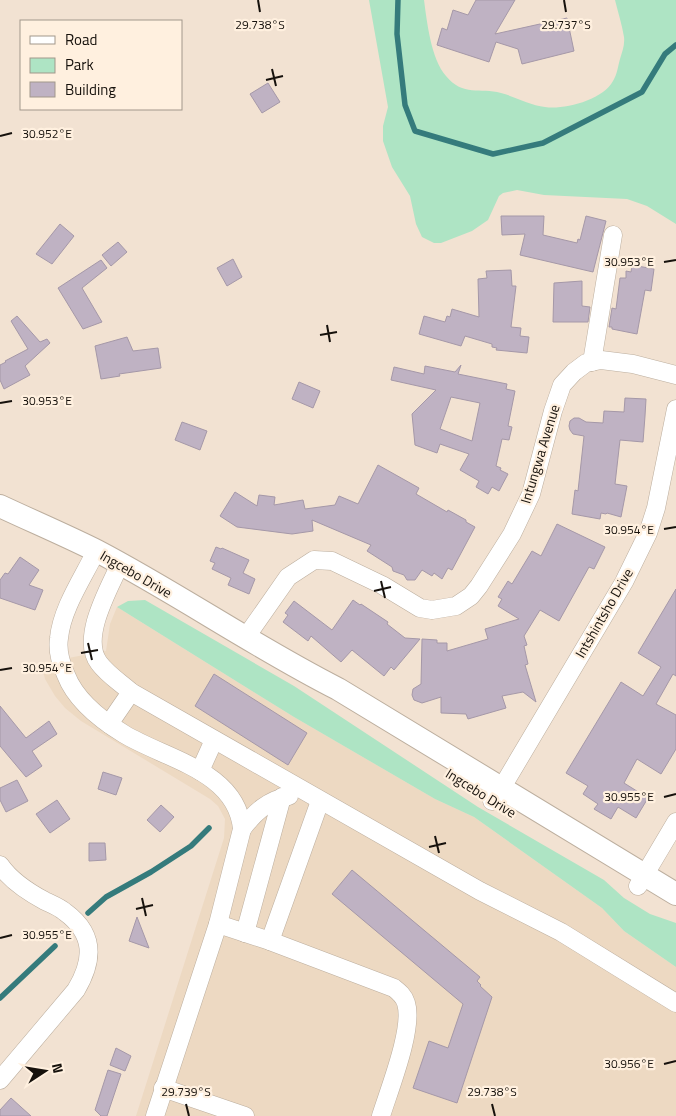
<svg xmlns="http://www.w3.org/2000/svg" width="676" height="1116" font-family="'Titillium Web',sans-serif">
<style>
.built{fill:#edd9c2}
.green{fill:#aee4c4}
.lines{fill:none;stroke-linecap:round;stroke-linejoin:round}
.stream{stroke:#357b7c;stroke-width:5.5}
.building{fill:#bfb2c3;stroke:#a598a8;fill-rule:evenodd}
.minor-casing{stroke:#bcae9e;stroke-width:19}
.major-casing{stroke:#bcae9e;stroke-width:24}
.minor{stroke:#fff;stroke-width:18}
.major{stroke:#fff;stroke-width:22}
.ticks{fill:none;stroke:#16110c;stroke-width:2}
.labels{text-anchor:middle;stroke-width:4.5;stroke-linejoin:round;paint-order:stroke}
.street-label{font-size:14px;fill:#16110c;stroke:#fff0df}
.ticks-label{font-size:12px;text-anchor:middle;fill:#16110c;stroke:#fff0df;stroke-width:4.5;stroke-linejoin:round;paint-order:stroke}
</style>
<rect width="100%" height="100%" fill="#f2e2d2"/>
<polygon class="built" points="117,607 294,717 435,799 474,817 602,908 624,931 676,967 676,1116 136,1116 224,838 225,819 218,806 210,799 81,721 65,708 55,696 45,679 41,663 106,651 110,624"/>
<g class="green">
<path d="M369,0H424C427,22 431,59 446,76C463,97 480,87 501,93C516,97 530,105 545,107C564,110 603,100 613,81C617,75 618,66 620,59C622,52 625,45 624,37C622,25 618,12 615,0H676V224L647,206L627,199L544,195L517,190L503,193L499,196L488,220L472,231L441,243H434L422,237L416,224L410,196L392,167L383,141V126L388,107Z"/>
<polygon points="145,600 294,686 478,807 604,880 624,898 650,914 676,923 676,967 624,931 602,908 474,817 435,799 294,717 117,607 128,601"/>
</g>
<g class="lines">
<g class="stream">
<polyline points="398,0 397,34 405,105 415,131 493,154 543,143 642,92 665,54 676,45"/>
<polyline points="88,913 106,897 151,872 191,846 209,828"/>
<polyline points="0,998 55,946"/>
</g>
</g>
<g class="building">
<polygon points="476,0 515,0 495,34 567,18 574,51 522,64 518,49 496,42 489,62 437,45 442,28 447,30 453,10 468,15"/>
<polygon points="268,83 280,102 262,113 250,94"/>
<polygon points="501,216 544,216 543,235 577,243 578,239 580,240 586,216 606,221 593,272 520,255 525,234 502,235"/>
<polygon points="60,224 74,236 52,264 36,254"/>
<polygon points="118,242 127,252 111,266 102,255"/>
<polygon points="233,259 242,277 227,286 217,268"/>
<polygon points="101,260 107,268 82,288 102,322 83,329 58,288"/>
<polygon points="632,265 654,269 651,291 645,290 637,334 612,329 612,327 609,327 612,308 616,309 620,278 626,278 626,271 631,272"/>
<polygon points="511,270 512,286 516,286 511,327 521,328 520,336 529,337 527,353 496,350 497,348 492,347 492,344 465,336 461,346 419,334 424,316 445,322 447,316 450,317 452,309 479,317 478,279 487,278 486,271"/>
<polygon points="582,281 582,306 590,307 588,322 553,322 554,283"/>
<polygon points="17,316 40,342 47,339 50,343 25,366 30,375 4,389 0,380 0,365 6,362 5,361 28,349 11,321"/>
<polygon points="127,337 133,351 158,348 161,368 119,374 120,376 101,379 95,346"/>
<path d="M461,365L458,374L507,384L506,389L515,391L508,426L512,427L509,440L502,439L496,466L501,468L500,470L508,474L499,491L492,487L488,494L476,487L479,481L460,470L469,454L440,444L437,453L415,445L412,414L436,390L391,380L394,367L424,374L425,366L455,372ZM451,397L480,403L472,441L440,429Z"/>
<polygon points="299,382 320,391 313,408 292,399"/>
<polygon points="625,398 646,399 645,416 643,442 620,440 615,484 627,486 621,517 607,513 606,514 601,513 600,519 572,514 575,490 578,491 584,436 573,434 570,430 569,426 570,421 574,418 579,418 586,422 603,423 604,411 624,412"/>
<polygon points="182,422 207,431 200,450 175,440"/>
<polygon points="378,465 419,488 416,494 447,512 448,510 466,520 466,522 475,527 452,570 448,568 442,579 434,573 432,576 422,570 415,580 407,580 404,575 393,571 392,567 367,551 371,545 312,520 313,531 292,534 237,527 220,516 235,492 257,506 259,495 275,497 274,505 303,500 305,509 335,505 339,496 358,504"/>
<polygon points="557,524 605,547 594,569 589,567 559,621 540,610 524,636 527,645 524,646 528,664 525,665 536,702 523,692 502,696 506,708 468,719 466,714 441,713 441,697 422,703 414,700 412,695 413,689 421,684 422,639 437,640 437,643 447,643 447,651 488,639 485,629 519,619 498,606 502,599 498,597 508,581 512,584 532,551 541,556"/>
<polygon points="216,547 221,549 222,548 249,560 243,573 255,579 249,594 228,585 231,578 212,569 215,563 210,561"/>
<polygon points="20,557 39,570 29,585 43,590 35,610 0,598 0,580 5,573 8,574"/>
<polygon points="676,589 676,676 673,674 656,704 676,715 676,749 661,774 637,759 624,783 648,798 636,818 618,807 611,819 594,809 598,804 583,794 588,786 566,773 621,682 643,696 661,667 638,653"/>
<polygon points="353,600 360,605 361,604 388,622 387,624 405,638 420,639 394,670 391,667 384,676 352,650 341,662 311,636 308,641 283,622 288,615 285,613 294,601 332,630"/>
<polygon points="214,674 307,733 288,765 195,706"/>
<polygon points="0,706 26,738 49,721 57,734 32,751 42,766 26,777 0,746"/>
<polygon points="103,772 122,778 116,795 98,789"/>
<polygon points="17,780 28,801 6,812 0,800 0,788"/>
<polygon points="57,800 70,819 50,833 36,814"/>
<polygon points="161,805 174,817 160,832 147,820"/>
<polygon points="89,843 105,843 106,860 89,861"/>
<polygon points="352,870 480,977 477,981 481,985 480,986 492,997 457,1103 413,1088 429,1041 448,1048 463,1004 332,894"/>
<polygon points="137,917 149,948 129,941"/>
<polygon points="116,1048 131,1056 125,1071 110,1065"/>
<polygon points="108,1070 121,1074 107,1116 101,1116 95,1110"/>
<polygon points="11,1098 31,1116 0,1116 0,1110"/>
</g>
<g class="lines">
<defs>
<g id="minor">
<polyline points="592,362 613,235"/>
<path d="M96,551C83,578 62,608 59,638C57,651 61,664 66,675C76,701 101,720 124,734C165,759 237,771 242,829L218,924L155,1116"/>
<path d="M120,564C109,589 80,638 99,663C108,675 121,683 131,692L480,891L561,932L676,1003"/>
<polyline points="246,637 288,577 314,560 332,561 382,585 420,608 432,610 456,606 471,596 479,586 512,534 531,494 553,411 562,385 574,372 586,363 601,360 633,364 676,375"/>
<polyline points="109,724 131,692"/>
<polyline points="200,771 214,740"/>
<polyline points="492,801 501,789 624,582 648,533 656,508 676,409"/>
<path d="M242,829C255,812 268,800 289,796"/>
<path d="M0,865C11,881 28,892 45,901C51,904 59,907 65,912C95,934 94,960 76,990L0,1080"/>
<polyline points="638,886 676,822"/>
<path d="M218,924L270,941L394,988C399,992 404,996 406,1003C414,1028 389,1090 381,1116"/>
<polyline points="245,933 282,797"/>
<polyline points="270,941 320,801"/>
<polyline points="163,1088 245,1116"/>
</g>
<path id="major" d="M0,506C32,521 65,535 97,551C179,594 255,647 338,689L676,894"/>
</defs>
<use href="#minor" class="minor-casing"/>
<use href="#major" class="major-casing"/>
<use href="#minor" class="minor"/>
<use href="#major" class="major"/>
</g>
<path class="ticks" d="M258,0L260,12M564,0L566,12M272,69L276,86M266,80L283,76M0,136L12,133M664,262L676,260M327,325L330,342M320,335L337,332M0,403L12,401M664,529L676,527M381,581L385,598M374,591L391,587M88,643L92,660M81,653L98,650M0,670L12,668M664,797L676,794M435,836L439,853M429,847L446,843M142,898L146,916M136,909L153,905M0,938L12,935M664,1064L676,1061M186,1104L189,1116M492,1104L495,1116"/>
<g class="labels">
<g class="street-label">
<text transform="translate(540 454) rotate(-73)" y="5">Intungwa Avenue</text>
<text transform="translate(136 574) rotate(30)" y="5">Ingcebo Drive</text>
<text transform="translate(604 613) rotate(-60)" y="5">Intshintsho Drive</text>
<text transform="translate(481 793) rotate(32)" y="5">Ingcebo Drive</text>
</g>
</g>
<g class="ticks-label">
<text x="260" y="29">29.738°S</text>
<text x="566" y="29">29.737°S</text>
<text x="47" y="138">30.952°E</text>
<text x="629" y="266">30.953°E</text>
<text x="47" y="405">30.953°E</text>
<text x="629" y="534">30.954°E</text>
<text x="47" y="672">30.954°E</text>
<text x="629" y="801">30.955°E</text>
<text x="47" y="939">30.955°E</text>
<text x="629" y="1068">30.956°E</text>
<text x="186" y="1096">29.739°S</text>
<text x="492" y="1096">29.738°S</text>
</g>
<rect x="20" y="20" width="162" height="90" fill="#fff0df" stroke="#a2978b"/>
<rect x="30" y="36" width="25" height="8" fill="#ffffff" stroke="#a2978b"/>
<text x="65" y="45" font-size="15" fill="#16110c">Road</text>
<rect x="30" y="58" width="25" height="15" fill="#aee4c4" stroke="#a2978b"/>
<text x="65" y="70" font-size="15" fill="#16110c">Park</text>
<rect x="30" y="82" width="25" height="15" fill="#bfb2c3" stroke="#a2978b"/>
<text x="65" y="95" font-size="15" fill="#16110c">Building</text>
<g transform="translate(45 1071) rotate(78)" stroke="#fff0df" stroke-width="4" paint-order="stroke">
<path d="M0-4L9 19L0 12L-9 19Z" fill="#16110c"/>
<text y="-8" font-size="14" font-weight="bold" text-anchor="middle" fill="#16110c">N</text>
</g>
</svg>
